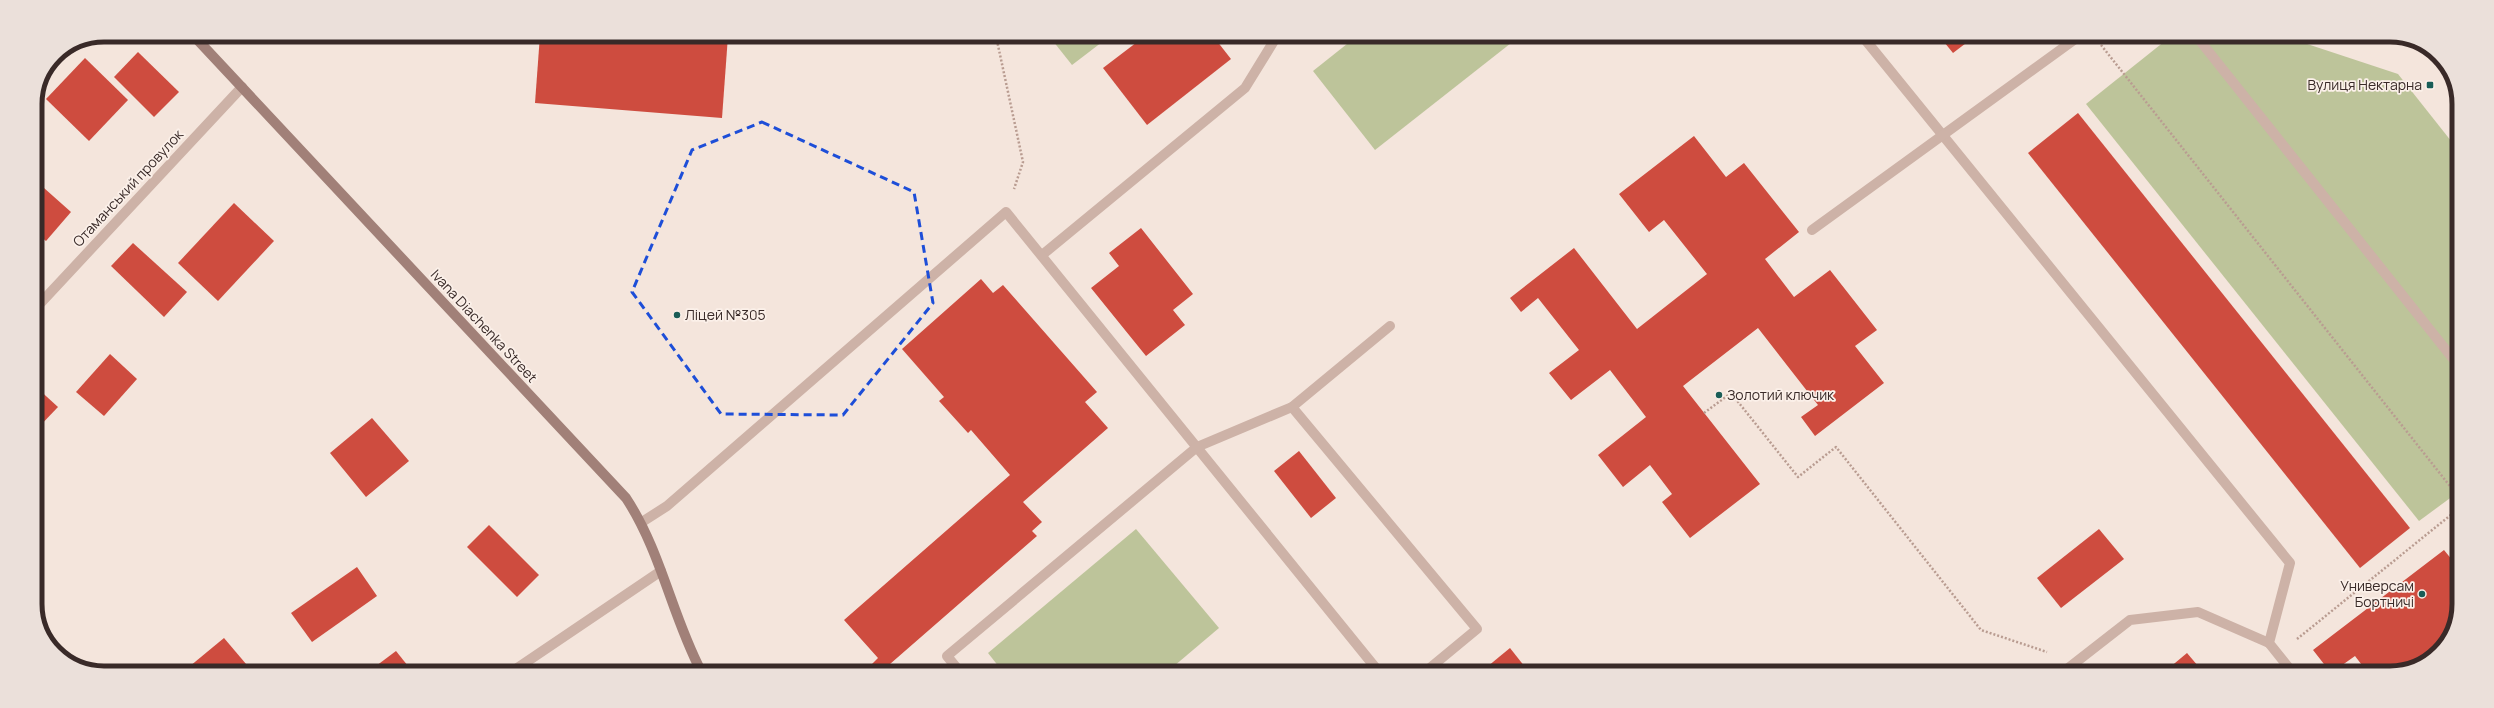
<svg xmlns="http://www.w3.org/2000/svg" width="2494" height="708" font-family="Manrope,sans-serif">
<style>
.green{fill:#bdc49a}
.building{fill:#ce4c3f}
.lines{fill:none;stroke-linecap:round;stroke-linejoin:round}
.path{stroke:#b99c91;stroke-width:2.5;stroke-dasharray:2 2;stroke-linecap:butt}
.lane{stroke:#cdb2a7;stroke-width:10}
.street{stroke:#cdb2a7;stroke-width:10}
.secondary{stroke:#a18078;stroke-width:10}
.marked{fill:none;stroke:#1d4ed8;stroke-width:3;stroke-dasharray:8 5;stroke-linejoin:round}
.poi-dot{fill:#1a5d57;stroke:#fbf0e9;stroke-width:1.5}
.labels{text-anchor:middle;stroke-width:3.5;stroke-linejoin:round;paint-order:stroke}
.poi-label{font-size:14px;fill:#392a28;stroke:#fbf0e9;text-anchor:end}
.street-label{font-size:14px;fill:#392a28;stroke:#fbf0e9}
.rim{fill:none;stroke:#392a28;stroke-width:5}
</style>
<rect width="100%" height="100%" fill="#f4e5dc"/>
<g class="green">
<polygon points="1049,36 1110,36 1072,65"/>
<polygon points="1357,36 1520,36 1375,150 1313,71"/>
<polygon points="2170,37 2286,37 2398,74 2459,151 2457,493 2419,521 2086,104"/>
<polygon points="1136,529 1219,628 1167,672 1003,672 988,653"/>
</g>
<g class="building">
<polygon points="540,35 728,36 722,118 535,103"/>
<polygon points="1145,36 1213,36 1231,59 1147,125 1103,68"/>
<polygon points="1940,37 1974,37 1953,53"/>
<polygon points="138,52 179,92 154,117 114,77"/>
<polygon points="85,58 128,100 89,141 46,99"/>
<polygon points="2078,113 2410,528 2360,568 2028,153"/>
<polygon points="1694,136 1726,177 1744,163 1799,232 1765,259 1794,297 1830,270 1877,330 1855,346 1884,383 1815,436 1801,417 1818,405 1758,328 1683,386 1760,484 1690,538 1662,502 1672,494 1650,465 1623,487 1598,455 1646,417 1610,370 1571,400 1549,373 1579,350 1538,298 1521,312 1510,298 1574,248 1637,329 1707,274 1664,220 1649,232 1619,194"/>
<polygon points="35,180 71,212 46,241 35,232"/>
<polygon points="234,203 274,241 218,301 178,263"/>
<polygon points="1141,228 1193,294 1173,310 1185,325 1146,356 1091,288 1119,266 1109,253"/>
<polygon points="133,243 187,292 164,317 111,266"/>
<polygon points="981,279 993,293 1003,285 1097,392 1085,402 1108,428 1023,502 1042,522 1032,531 1037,536 882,671 875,671 870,666 878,658 844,620 1010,475 971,430 968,433 939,401 944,397 902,349"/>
<polygon points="110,354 137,379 104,416 76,392"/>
<polygon points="35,386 58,407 35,431"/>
<polygon points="372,418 409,461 366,497 330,453"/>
<polygon points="1299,451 1336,498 1311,518 1274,471"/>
<polygon points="35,512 41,518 35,525"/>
<polygon points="489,525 539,575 517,597 467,547"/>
<polygon points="2099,529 2124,559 2061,608 2037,578"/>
<polygon points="2444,550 2457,566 2457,621 2432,659 2390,673 2368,673 2355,656 2331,673 2313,650"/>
<polygon points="357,567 377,596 312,642 291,613"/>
<polygon points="224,638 252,671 184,671"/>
<polygon points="1510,648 1529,672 1481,672 1499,657"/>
<polygon points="396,651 412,671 379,671 376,666"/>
<polygon points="2187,653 2204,673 2163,673"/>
</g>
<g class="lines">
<g class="path">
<polyline points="996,36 1023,162 1014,189"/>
<polyline points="2346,37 2383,41"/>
<polyline points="2101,45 2457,495"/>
<polyline points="1704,413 1731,393 1798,477 1836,447 1981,630 2047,652"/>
<polyline points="2297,639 2457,510"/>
</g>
<g class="lane">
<polyline points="1863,37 2290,563 2269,643 2293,673"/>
<polyline points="2197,37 2458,365"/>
<polyline points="1812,230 2078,37"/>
<polyline points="1042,255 1245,88 1277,36"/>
<polyline points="1292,407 1477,629 1425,672"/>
<polyline points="642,522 667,506 1006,212 1379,672"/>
<polyline points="960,672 947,656 1197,447 1292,407 1390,326"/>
<polyline points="2062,673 2130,620 2198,612 2269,643"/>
</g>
<g class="street">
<polyline points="35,309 242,87"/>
<polyline points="513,671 661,571"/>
</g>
<path class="secondary" d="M193,35L626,498C661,551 672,616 701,671"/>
</g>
<path class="marked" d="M762,122L914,192L933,303L843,415L721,414L632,292L692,150Z"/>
<g class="poi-dot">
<rect x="2426" y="81" width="8" height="8" rx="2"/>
<circle cx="677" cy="315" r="4"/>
<circle cx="1719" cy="395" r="4"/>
<circle cx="2422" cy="594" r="4"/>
</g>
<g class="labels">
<g class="poi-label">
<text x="2422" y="90">Вулиця Нектарна</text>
<text x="685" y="320" text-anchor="start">Ліцей №305</text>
<text x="1727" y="400" text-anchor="start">Золотий ключик</text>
<text x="2414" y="591">Универсам<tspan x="2414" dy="16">Бортничі</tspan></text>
</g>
<g class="street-label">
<text transform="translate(128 188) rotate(-47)" y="5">Отаманський провулок</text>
<text transform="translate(484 326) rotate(47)" y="5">Ivana Diachenka Street</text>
</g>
</g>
<path d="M0 0H2494V708H0ZM104 42H2390A62 62 0 0 1 2452 104V604A62 62 0 0 1 2390 666H104A62 62 0 0 1 42 604V104A62 62 0 0 1 104 42Z" fill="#ebe0da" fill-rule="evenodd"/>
<path class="rim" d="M104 42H2390A62 62 0 0 1 2452 104V604A62 62 0 0 1 2390 666H104A62 62 0 0 1 42 604V104A62 62 0 0 1 104 42Z"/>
</svg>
